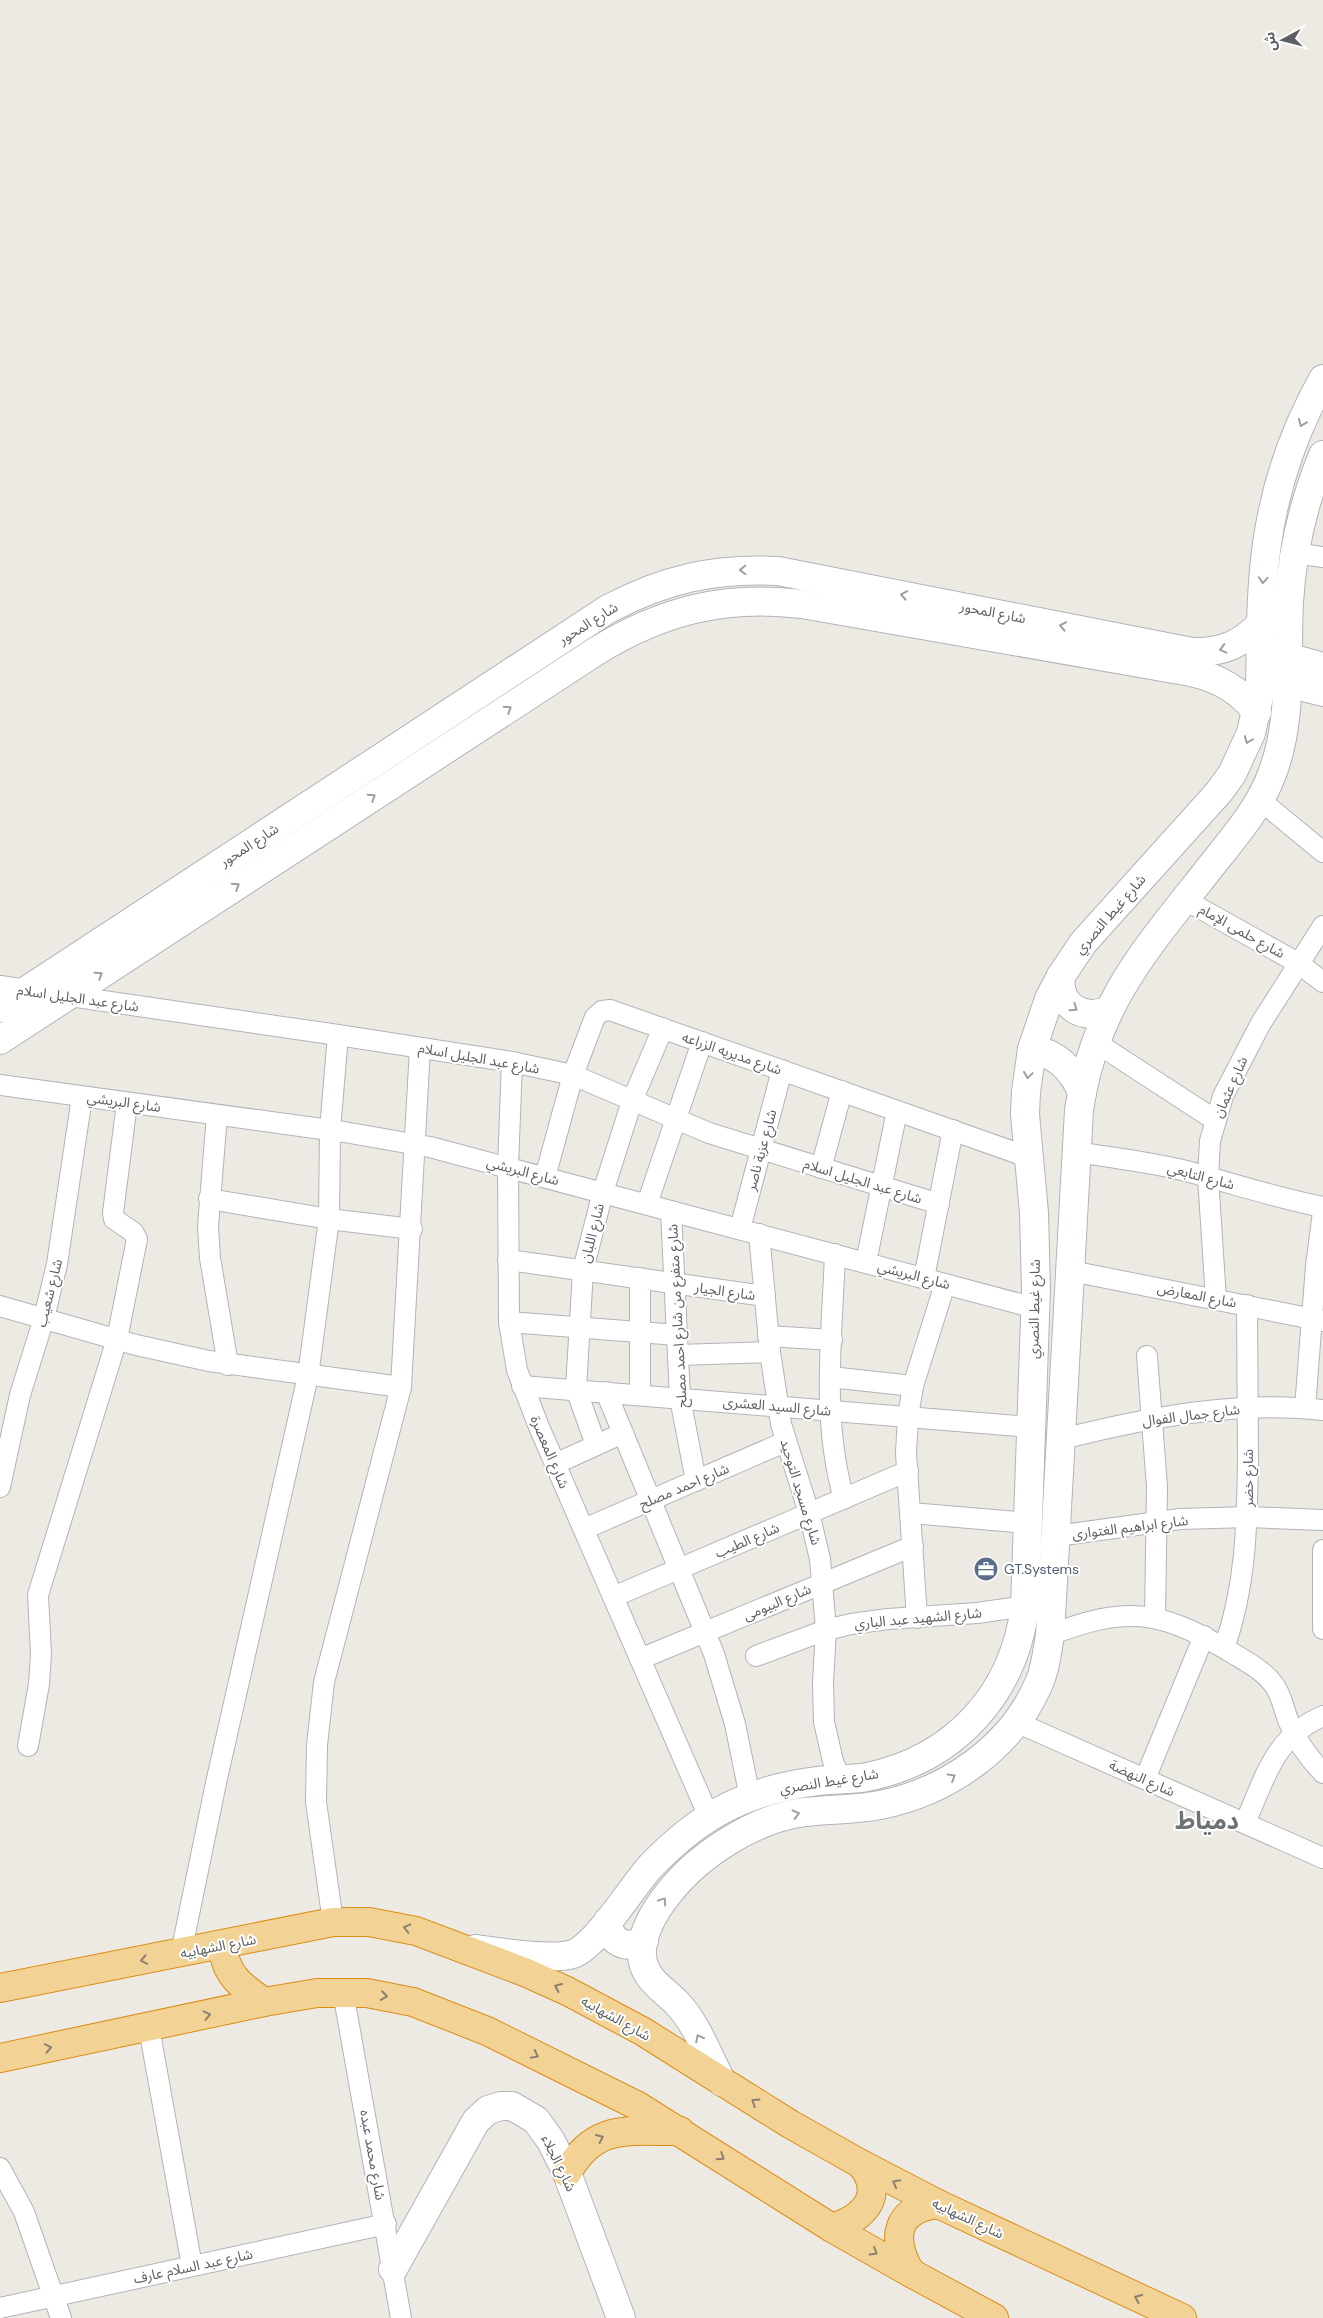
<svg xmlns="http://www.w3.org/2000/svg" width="1323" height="2318" font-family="'DM Sans','Noto Sans Arabic',sans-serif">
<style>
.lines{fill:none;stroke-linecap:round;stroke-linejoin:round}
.street-casing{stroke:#b1b4b8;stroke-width:22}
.secondary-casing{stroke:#b0b4b8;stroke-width:30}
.highway-casing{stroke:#dc8c15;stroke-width:30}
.street{stroke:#fff;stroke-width:20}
.secondary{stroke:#fff;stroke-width:28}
.highway{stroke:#f3d395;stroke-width:28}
.oneway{stroke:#9da0a1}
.oneway2{stroke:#898272}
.labels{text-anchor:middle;stroke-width:4;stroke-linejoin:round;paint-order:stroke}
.street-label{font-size:14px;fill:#5c6063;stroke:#fff}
.service-label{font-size:14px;fill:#4e5e75;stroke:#fff;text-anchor:start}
.town-label{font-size:24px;font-weight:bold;fill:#6d7275;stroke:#fff}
</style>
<rect width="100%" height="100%" fill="#edeae4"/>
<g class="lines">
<defs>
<g id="street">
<polyline points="1295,553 1323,557"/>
<polyline points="1260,800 1323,852"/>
<polyline points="1185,900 1298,963 1323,982"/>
<polyline points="0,986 338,1035 512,1062 573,1075 709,1133 939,1204"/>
<polyline points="1095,1042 1215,1120"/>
<polyline points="512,1062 508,1167 509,1322 517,1370 539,1427 709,1817"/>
<polyline points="0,1085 344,1132 430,1147 1035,1308"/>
<polyline points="217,1115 208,1226 210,1258 228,1365"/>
<path d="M1077,1152C1113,1158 1150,1162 1186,1171C1232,1183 1276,1198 1323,1207"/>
<polyline points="821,1168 842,1091"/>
<polyline points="545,1177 573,1075 595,1017 602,1011 610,1010 1028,1157"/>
<polyline points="209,1199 329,1219 412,1229"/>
<polyline points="647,1204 702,1042"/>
<polyline points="671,1211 680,1398 696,1481"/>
<polyline points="740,1229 782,1070"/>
<polyline points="759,1234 770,1352 781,1424 809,1513 820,1559 826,1630 823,1682 824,1722 833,1761 840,1779"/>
<path d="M835,1254C832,1336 821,1419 844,1499"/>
<polyline points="508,1260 765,1296"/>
<polyline points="866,1262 897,1111"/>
<polyline points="1071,1271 1323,1321"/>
<polyline points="640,1278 640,1395"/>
<polyline points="924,1278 953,1130"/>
<polyline points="1216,1299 1208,1177 1210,1141 1223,1096 1261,1023 1323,926"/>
<polyline points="0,1306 136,1345 209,1361 401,1387"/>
<polyline points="509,1322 677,1335"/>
<polyline points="768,1336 832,1340"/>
<polyline points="678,1355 770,1352"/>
<polyline points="1147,1356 1157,1487 1155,1617"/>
<polyline points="830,1377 913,1386"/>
<polyline points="522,1386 1031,1427"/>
<polyline points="606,1392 714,1654 735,1724 750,1797"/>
<polyline points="1305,1408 1316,1266 1323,1212"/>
<path d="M1062,1439C1146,1418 1236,1400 1323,1410"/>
<polyline points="596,1445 576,1389 583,1270 603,1192 632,1101 663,1028"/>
<polyline points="555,1464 623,1433"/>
<polyline points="0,1487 20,1395 44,1318 57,1264 82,1097"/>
<polyline points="911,1513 1028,1523"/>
<polyline points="584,1529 785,1442"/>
<polyline points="1056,1536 1180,1519 1248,1517 1323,1520"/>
<polyline points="1323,1550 1323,1629"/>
<polyline points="613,1597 908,1471"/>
<polyline points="917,1618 906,1453 908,1417 913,1386 945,1284"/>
<path d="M1050,1635C1126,1606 1158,1609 1229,1651C1245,1661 1266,1671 1276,1688C1282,1698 1284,1709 1288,1720C1296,1741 1308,1757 1323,1773"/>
<path d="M1224,1648C1246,1587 1247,1525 1248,1461C1248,1409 1247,1357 1247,1305"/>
<polyline points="756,1656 826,1630 851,1624 888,1619 977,1613 1025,1606"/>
<polyline points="640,1659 913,1546"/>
<polyline points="1016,1722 1323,1858"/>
<polyline points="28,1746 39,1684 41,1654 38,1595 117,1339 137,1239 133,1232 114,1219 113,1213 127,1103"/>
<polyline points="1145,1779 1204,1636"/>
<path d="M1245,1823C1265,1778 1274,1737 1323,1716"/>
<polyline points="333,1922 316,1802 317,1745 324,1682 401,1387 420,1048"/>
<polyline points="181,1953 216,1783 308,1376 329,1219 330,1130 338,1035"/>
<polyline points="343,1992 401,2318"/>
<polyline points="149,2028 192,2266"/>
<polyline points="0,2168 24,2212 61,2318"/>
<polyline points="0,2308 386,2224"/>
</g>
<g id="secondary">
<polyline points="1287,657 1323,667"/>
<polyline points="1287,683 1323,692"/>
<path d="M1061,976C1057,1005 1083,1022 1109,1010"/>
<path d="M0,1008L608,609C665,579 714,568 778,571L1192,652C1222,653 1243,644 1262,622"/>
<path d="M0,1040L598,650C664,610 725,595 802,604L1191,672C1219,678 1239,690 1257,712"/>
<path d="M1032,1049C1057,1054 1073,1069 1082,1093"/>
<path d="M608,1921C609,1942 625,1950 644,1941"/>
<path d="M475,1949C499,1952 551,1961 573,1954C596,1946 632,1887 650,1867C670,1846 693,1826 718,1812C749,1795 783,1785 818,1781C834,1779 851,1780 867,1777C955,1759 1014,1694 1025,1606L1036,1289L1034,1213L1025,1114L1026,1092L1032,1049L1049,999L1061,976L1083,943L1219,792L1232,774L1251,733L1260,692C1261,643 1260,592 1267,544C1275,486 1295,429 1323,379"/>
<path d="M722,2082C708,2056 697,2024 677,2003C662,1988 644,1979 642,1956C640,1935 655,1910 668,1894C698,1855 755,1818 805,1812C830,1809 855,1810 880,1805C947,1792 1012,1747 1039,1683C1046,1668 1047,1651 1050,1635L1079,1110C1095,1002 1148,947 1212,865C1235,836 1259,809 1272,774C1293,720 1286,659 1289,602C1292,552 1304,501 1323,455"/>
<polyline points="393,2269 476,2121 488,2110 501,2106 512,2106 536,2120 551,2141 567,2173 621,2318"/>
</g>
<g id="highway">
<path d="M223,1945C224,1974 242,1987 264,2002"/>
<polyline points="0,1988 333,1922 369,1922 416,1931 527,1973 567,1991 642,2031 790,2124 861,2164 938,2204 1182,2318"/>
<polyline points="0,2058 264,2002 317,1993 367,1993 413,2002 487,2031 638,2106 832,2228 911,2273 994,2318"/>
<path d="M567,2173C595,2122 629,2132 680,2131"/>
<path d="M832,2228C864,2218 886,2195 861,2164"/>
<path d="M911,2273C891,2240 894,2209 938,2204"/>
</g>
</defs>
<use href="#street" class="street-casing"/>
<use href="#secondary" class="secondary-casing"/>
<use href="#highway" class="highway-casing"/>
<use href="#street" class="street"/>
<use href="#secondary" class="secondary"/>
<use href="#highway" class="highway"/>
</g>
<defs><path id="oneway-chevron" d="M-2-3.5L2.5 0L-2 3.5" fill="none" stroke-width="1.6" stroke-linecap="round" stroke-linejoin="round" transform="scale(1.25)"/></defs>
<g class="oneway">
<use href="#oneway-chevron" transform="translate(1302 423) rotate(112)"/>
<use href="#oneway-chevron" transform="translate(743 570) rotate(178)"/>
<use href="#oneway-chevron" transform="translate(1263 580) rotate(94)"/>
<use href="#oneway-chevron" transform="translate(904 595) rotate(-169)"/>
<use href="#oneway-chevron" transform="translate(1063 626) rotate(-169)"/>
<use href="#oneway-chevron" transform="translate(1223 649) rotate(165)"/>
<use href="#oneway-chevron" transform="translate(508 709) rotate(-33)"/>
<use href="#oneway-chevron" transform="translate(1248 740) rotate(111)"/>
<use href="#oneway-chevron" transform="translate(372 797) rotate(-33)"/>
<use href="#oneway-chevron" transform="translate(236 886) rotate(-33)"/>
<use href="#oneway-chevron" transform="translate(99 975) rotate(-33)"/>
<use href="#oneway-chevron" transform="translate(1074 1008) rotate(35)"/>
<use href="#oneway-chevron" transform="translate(1028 1075) rotate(98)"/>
<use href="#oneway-chevron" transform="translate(952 1777) rotate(-31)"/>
<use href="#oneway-chevron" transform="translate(796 1814) rotate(-14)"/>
<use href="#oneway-chevron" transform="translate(663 1901) rotate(-56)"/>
<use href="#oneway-chevron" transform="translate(699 2038) rotate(-117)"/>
</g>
<g class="oneway2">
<use href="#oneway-chevron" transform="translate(407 1928) rotate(-166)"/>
<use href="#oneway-chevron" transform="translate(144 1960) rotate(169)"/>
<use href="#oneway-chevron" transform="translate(558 1987) rotate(-155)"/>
<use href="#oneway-chevron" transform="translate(384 1996) rotate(9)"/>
<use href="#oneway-chevron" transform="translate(207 2015) rotate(-13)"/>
<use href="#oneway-chevron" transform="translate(48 2048) rotate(-11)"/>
<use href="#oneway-chevron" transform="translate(535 2055) rotate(27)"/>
<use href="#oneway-chevron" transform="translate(755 2102) rotate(-148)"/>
<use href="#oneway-chevron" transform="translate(600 2138) rotate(-25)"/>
<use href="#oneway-chevron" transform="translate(721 2157) rotate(33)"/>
<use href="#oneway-chevron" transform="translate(896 2183) rotate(-152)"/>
<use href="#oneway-chevron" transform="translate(874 2252) rotate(30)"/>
<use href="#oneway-chevron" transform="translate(1138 2298) rotate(-155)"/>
</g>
<defs>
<symbol id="office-disc" viewBox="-11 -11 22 22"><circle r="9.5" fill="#5c6f8a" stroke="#fff"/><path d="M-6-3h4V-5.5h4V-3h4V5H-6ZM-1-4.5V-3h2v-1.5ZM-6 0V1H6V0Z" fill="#fff"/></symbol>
</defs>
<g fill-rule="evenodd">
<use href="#office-disc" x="972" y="1555" width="28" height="28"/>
</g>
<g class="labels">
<g class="street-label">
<text transform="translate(993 612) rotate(11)" y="5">شارع المحور</text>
<text transform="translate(588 623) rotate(-32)" y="5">شارع المحور</text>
<text transform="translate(249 845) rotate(-33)" y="5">شارع المحور</text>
<text transform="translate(1110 914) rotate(-49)" y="5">شارع غيط النصري</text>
<text transform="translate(1242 931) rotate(29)" y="5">شارع حلمى الإمام</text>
<text transform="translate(78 998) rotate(8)" y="5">شارع عبد الجليل اسلام</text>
<text transform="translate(732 1053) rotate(19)" y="5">شارع مديريه الزراعه</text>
<text transform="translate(479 1058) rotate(10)" y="5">شارع عبد الجليل اسلام</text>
<text transform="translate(1230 1087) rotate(-66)" y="5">شارع عثمان</text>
<text transform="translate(124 1102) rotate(8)" y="5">شارع البريشي</text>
<text transform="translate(761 1150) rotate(-75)" y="5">شارع عزبة ناصر</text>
<text transform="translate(523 1171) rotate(15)" y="5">شارع البريشي</text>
<text transform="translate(1201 1176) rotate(15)" y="5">شارع التابعي</text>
<text transform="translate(863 1181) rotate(17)" y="5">شارع عبد الجليل اسلام</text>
<text transform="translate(592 1233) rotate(-76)" y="5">شارع اللبان</text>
<text transform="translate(914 1275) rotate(15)" y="5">شارع البريشي</text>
<text transform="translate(725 1291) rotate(8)" y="5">شارع الجيار</text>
<text transform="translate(49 1293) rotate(-76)" y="5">شارع شعيب</text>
<text transform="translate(1197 1295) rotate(11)" y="5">شارع المعارض</text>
<text transform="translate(1034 1309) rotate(-89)" y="5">شارع غيط النصري</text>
<text transform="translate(677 1316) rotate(-93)" y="5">شارع متفرع من شارع احمد مصلح</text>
<text transform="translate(777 1406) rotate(5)" y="5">شارع السيد العشرى</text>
<text transform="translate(1191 1415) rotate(-7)" y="5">شارع جمال الفوال</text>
<text transform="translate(550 1452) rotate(67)" y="5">شارع المعصرة</text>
<text transform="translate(1248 1478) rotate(-90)" y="5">شارع خضر</text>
<text transform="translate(684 1486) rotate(-23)" y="5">شارع احمد مصلح</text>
<text transform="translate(801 1492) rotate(73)" y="5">شارع مسجد التوحيد</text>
<text transform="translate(1130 1527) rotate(-7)" y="5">شارع ابراهيم الغتوارى</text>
<text transform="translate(747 1540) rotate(-23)" y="5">شارع الطيب</text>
<text transform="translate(777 1602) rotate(-23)" y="5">شارع البيومى</text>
<text transform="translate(918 1618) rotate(-5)" y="5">شارع الشهيد عبد الباري</text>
<text transform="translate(1142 1778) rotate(24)" y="5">شارع النهضة</text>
<text transform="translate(829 1781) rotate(-9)" y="5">شارع غيط النصري</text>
<text transform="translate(218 1946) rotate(-11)" y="5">شارع الشهابيه</text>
<text transform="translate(616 2018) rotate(29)" y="5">شارع الشهابيه</text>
<text transform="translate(373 2155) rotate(80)" y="5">شارع محمد عبده</text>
<text transform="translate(559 2163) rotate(64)" y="5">شارع الجلاء</text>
<text transform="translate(968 2218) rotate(25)" y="5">شارع الشهابيه</text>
<text transform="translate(193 2266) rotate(-12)" y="5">شارع عبد السلام عارف</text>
</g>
<g class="service-label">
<text x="1004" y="1574">GT.Systems</text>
</g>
<g class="town-label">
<text x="1207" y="1829">دمياط</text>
</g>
</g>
<g transform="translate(1283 40) rotate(263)" stroke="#ffffff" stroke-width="4" paint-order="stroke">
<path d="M0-4L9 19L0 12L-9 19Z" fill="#5c6063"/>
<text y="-8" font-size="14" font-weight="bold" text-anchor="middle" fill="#5c6063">ش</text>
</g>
</svg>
